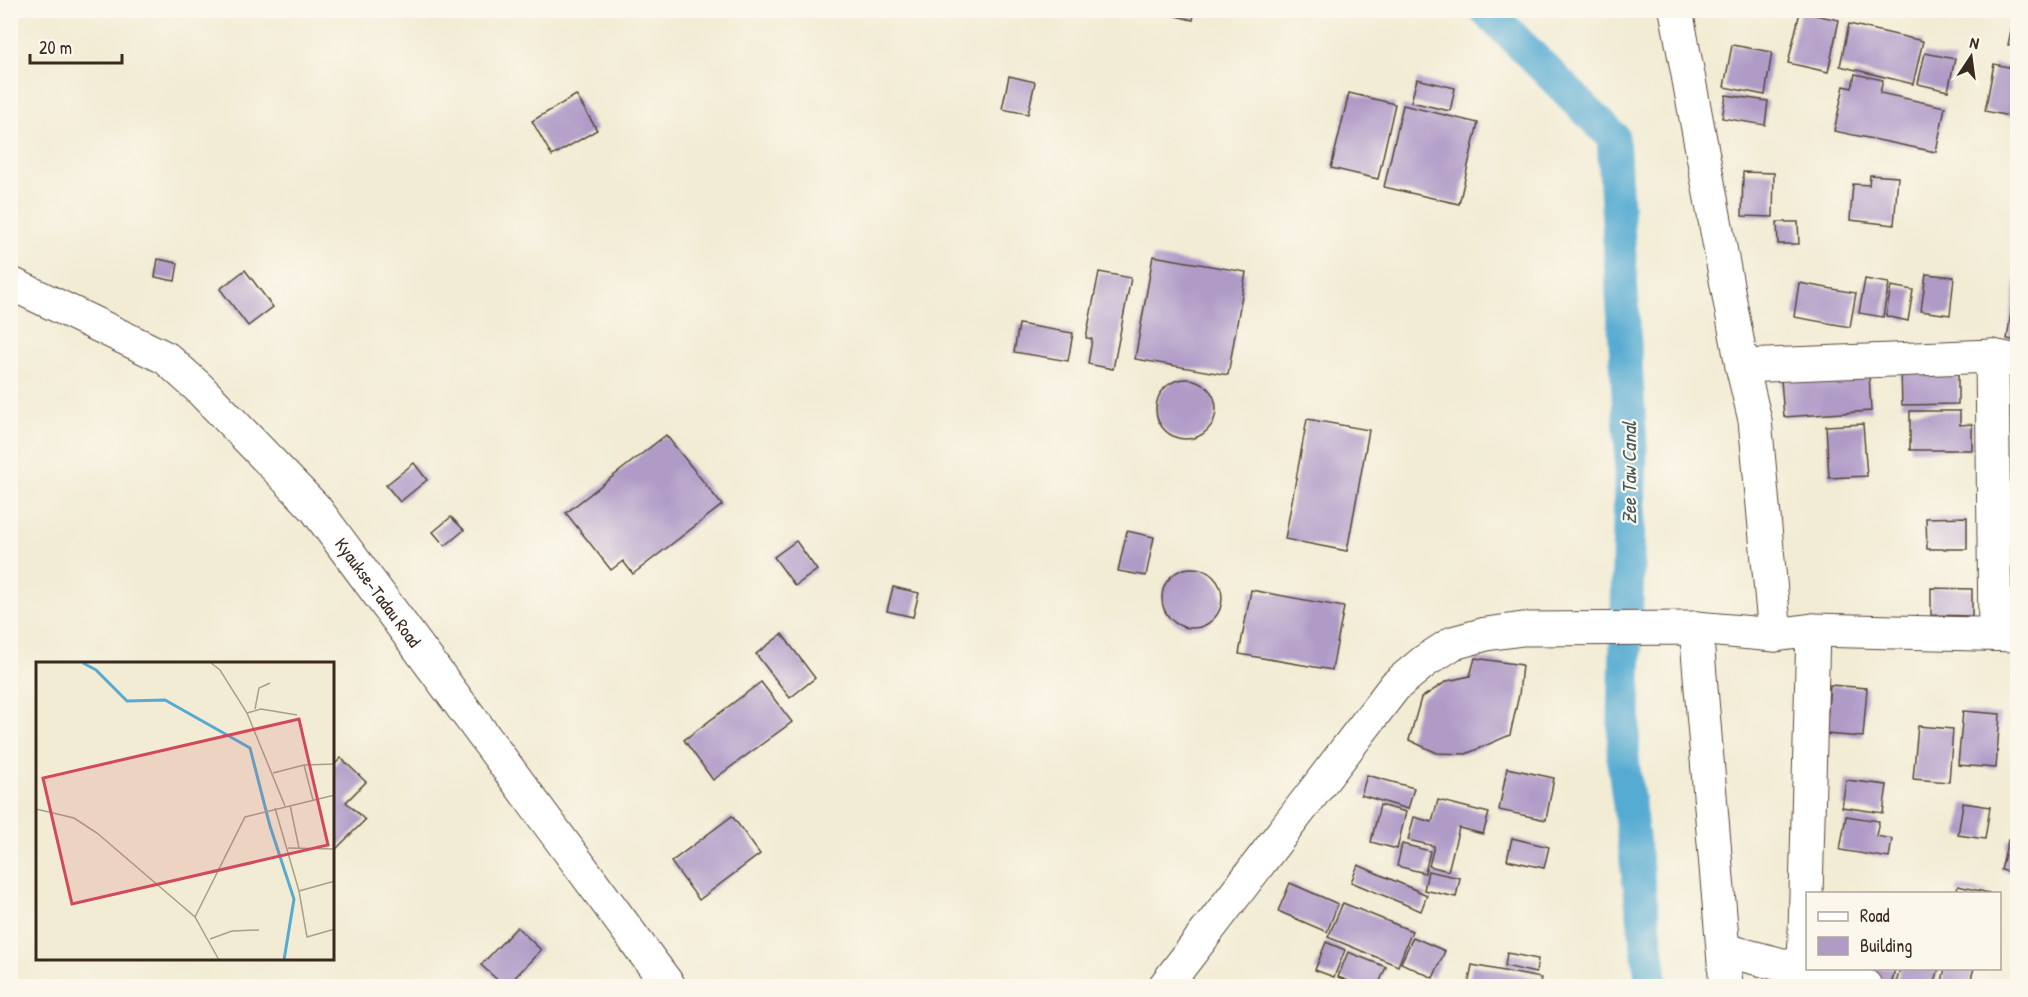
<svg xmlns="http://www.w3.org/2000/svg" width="2028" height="997" font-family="'Patrick Hand',sans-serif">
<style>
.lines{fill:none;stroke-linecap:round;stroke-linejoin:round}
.canal{stroke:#57abd2;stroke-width:33}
.building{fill:#b09bc7}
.minor-casing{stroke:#564739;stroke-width:35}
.major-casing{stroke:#564739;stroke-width:35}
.minor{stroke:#fff;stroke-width:33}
.major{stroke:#fff;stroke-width:33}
.labels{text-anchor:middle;stroke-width:4.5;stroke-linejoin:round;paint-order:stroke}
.street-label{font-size:18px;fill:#3b2a1e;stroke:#fbf7ec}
.water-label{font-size:20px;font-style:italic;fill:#45575d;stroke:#fbf7ec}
.inset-river{fill:none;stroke:#57abd2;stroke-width:3}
.inset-road{fill:none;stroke:#a99e8b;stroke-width:1.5}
.view{fill:#d1495b;fill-opacity:0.15;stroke:#d1495b;stroke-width:3}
.inset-edge{fill:none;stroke:#3b2a1e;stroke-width:3}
</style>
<rect width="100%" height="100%" fill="#fbf7ec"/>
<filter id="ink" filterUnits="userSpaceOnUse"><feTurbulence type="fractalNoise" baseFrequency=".0167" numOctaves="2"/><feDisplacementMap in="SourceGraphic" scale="12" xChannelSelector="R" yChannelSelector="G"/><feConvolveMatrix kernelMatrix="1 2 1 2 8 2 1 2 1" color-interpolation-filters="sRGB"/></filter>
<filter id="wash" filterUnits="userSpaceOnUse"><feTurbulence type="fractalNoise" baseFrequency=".008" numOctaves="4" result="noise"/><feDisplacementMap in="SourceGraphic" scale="24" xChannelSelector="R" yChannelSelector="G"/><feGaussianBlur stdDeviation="1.35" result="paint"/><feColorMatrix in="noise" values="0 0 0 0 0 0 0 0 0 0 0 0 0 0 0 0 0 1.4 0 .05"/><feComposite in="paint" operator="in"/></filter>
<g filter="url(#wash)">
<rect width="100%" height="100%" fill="#f2ecd4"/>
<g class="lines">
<polyline class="canal" points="1486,10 1613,137 1631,447 1623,759 1652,986"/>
</g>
<g id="blocks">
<g class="building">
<polygon points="1151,10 1195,10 1193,20"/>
<polygon points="1800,12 1839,20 1828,72 1788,63"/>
<polygon points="2014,16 2018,17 2018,47 2008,45"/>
<polygon points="1849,24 1923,41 1913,84 1840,66"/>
<polygon points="1732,45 1772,52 1765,95 1724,87"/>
<polygon points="1925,53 1955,59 1948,91 1918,84"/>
<polygon points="1994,64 2018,69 2018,99 2014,117 1985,111"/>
<polygon points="1855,74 1883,80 1880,93 1945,107 1936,152 1834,131 1844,86 1852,88"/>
<polygon points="1009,76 1035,82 1028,114 1002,109"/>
<polygon points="1417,79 1455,88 1450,111 1411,102"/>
<polygon points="1349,93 1395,104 1378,179 1331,168"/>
<polygon points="576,95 597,130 552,156 532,121"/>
<polygon points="1726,95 1768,101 1765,125 1722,118"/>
<polygon points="1403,105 1478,123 1459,204 1384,187"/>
<polygon points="1743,172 1774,173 1773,217 1742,216"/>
<polygon points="1870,175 1898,177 1894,225 1850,220 1853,184 1869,185"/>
<polygon points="1777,222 1798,222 1799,244 1778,244"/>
<polygon points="1153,256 1246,272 1228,375 1135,359"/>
<polygon points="158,259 178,263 175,281 155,277"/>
<polygon points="245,270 273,307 248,326 220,289"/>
<polygon points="1099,272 1131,278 1113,369 1088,364 1092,339 1086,338"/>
<polygon points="1926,274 1954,277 1950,315 1921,311"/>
<polygon points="1865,279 1889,283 1883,317 1859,313"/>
<polygon points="2016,279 2018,279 2018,341 2007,339"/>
<polygon points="1799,283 1856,293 1850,327 1794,317"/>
<polygon points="1891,286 1913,290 1908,321 1886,316"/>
<polygon points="1019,324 1073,333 1068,361 1014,352"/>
<polygon points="1901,369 1958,369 1958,404 1902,405"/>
<polygon points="1869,374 1871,411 1784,417 1781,380"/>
<circle cx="1186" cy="409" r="30"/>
<polygon points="1910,411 1960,411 1960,425 1972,424 1972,450 1910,450"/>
<polygon points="1307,419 1369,430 1347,551 1285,539"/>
<polygon points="1863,424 1867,476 1829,478 1826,426"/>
<polygon points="2008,434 2018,434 2018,497 2002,495"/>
<polygon points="666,435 722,505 633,574 623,561 611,570 566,513"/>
<polygon points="414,463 427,480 400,502 386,485"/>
<polygon points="2014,504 2018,504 2018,573 2007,572"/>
<polygon points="451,517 464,530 445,546 433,532"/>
<polygon points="1967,517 1967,549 1927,549 1926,518"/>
<polygon points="1127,531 1154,537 1146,576 1118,571"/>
<polygon points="796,541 817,570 795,586 774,557"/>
<circle cx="1192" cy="598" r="30"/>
<polygon points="893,587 919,593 913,617 887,611"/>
<polygon points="1931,588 1972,589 1972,616 1931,615"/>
<polygon points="1251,590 1344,607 1332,670 1239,654"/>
<polygon points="782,634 815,678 790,698 756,654"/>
<polygon points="1475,658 1522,665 1519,695 1510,735 1466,754 1437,753 1409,740 1421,698 1447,681 1470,676"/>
<polygon points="761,682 792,722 713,780 684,740"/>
<polygon points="1830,685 1867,688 1863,737 1826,734"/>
<polygon points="1963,711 2000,714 1996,768 1958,765"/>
<polygon points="1918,726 1953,729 1949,782 1913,779"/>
<polygon points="341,758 366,782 346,802 365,820 333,852 333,766"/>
<polygon points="1507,768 1554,778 1546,820 1499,810"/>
<polygon points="1367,775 1414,788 1408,809 1361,795"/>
<polygon points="1846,780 1887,785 1883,813 1842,807"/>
<polygon points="1438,800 1489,813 1483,834 1459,828 1448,871 1429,866 1434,846 1408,840 1414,817 1432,822"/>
<polygon points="1963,803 1990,807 1985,839 1958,835"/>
<polygon points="1380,805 1406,812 1397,849 1371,842"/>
<polygon points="732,816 760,854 699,900 671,862"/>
<polygon points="1846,816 1879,821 1876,836 1892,839 1889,858 1840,850"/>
<polygon points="1512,838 1549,847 1544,868 1507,860"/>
<polygon points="2008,840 2018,842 2018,874 2001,870"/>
<polygon points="1402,844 1430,851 1425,873 1397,866"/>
<polygon points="1358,865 1427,895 1421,911 1351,882"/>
<polygon points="1428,871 1460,878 1456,897 1424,890"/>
<polygon points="1290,883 1338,904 1327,932 1278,911"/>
<polygon points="1958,886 1989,893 1988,894 1956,894"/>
<polygon points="1343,903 1412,931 1398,966 1328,937"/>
<polygon points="517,927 541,950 507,986 504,986 481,965"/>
<polygon points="1413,937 1445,951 1433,978 1401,963"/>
<polygon points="1326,942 1345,950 1334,977 1315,970"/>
<polygon points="1348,952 1386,967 1378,986 1361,986 1338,977"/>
<polygon points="1507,953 1538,959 1536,973 1505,966"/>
<polygon points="1472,965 1541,978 1539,986 1468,986"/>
<polygon points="1865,968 1895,968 1891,986 1862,980"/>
<polygon points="1900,968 1939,968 1934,986 1907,986 1896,984"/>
<polygon points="1945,968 1974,968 1969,986 1941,986"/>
</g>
</g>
</g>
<g filter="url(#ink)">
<use href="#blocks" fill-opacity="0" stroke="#564739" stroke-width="1.5"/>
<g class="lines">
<defs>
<g id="minor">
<polyline points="1676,10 1742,366 1755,420 1775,635"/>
<polyline points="1992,356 1995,634"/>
<polyline points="1742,366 1992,356 2018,361"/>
<polyline points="1696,628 1726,986"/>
<polyline points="1724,950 1865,986"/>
<polyline points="1804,970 1813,630"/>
<polyline points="1165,986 1395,686 1425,661 1453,643 1486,634 1523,629 1696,628 1775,635 1813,630 2018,635"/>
</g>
<g id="major">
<path id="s1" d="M10,283L166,358L198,387L315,508L669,986"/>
</g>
</defs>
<use href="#minor" class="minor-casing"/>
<use href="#major" class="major-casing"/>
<use href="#minor" class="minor"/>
<use href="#major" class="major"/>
</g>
</g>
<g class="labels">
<g class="street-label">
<text dy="6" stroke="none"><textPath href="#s1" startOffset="490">Kyaukse-Tadau Road</textPath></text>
</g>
<g class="water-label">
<text transform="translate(1629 473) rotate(-90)" y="7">Zee Taw Canal</text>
</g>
</g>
<g transform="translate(36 662)">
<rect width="298" height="298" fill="#f2ecd4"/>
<path class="inset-river" d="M47,1L60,8L91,39L129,38L214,86L234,164L258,237L248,298"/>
<path class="inset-road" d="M175,1L184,8L211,51L249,144M219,47L223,26L234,21M211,51L225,47L261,53M268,103L277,138M237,111L268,103L299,102M254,143L263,186M239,146L263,229L271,275L299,267M0,147L38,156L61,171L159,255L183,298M252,186L299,187M263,229L299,219M159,255L209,155L299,133M174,277L196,269L223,268"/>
<path class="view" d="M263,57L292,183L36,242L7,116Z"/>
<rect width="298" height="298" class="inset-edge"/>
</g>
<rect width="2028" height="997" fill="none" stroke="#fbf7ec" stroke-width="36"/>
<rect x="1806" y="892" width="195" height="78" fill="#fbf7ec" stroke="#aea59a" stroke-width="1.5"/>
<rect x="1818" y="912" width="30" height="9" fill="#ffffff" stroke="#aea59a" stroke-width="1.5"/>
<text x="1860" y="922" font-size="18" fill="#3b2a1e">Road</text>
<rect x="1818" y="937" width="30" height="18" fill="#b09bc7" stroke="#aea59a" stroke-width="1.5"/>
<text x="1860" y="952" font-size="18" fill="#3b2a1e">Building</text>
<g transform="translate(1971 57) rotate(13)" stroke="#fbf7ec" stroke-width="4.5" paint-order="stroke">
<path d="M0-4.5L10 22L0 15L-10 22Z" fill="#3b2a1e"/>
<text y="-9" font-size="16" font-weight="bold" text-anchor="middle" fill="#3b2a1e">N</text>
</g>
<path d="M30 54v9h92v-9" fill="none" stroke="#3b2a1e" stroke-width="3"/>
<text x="39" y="54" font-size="18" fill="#3b2a1e" stroke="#fbf7ec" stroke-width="4.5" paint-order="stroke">20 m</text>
</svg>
